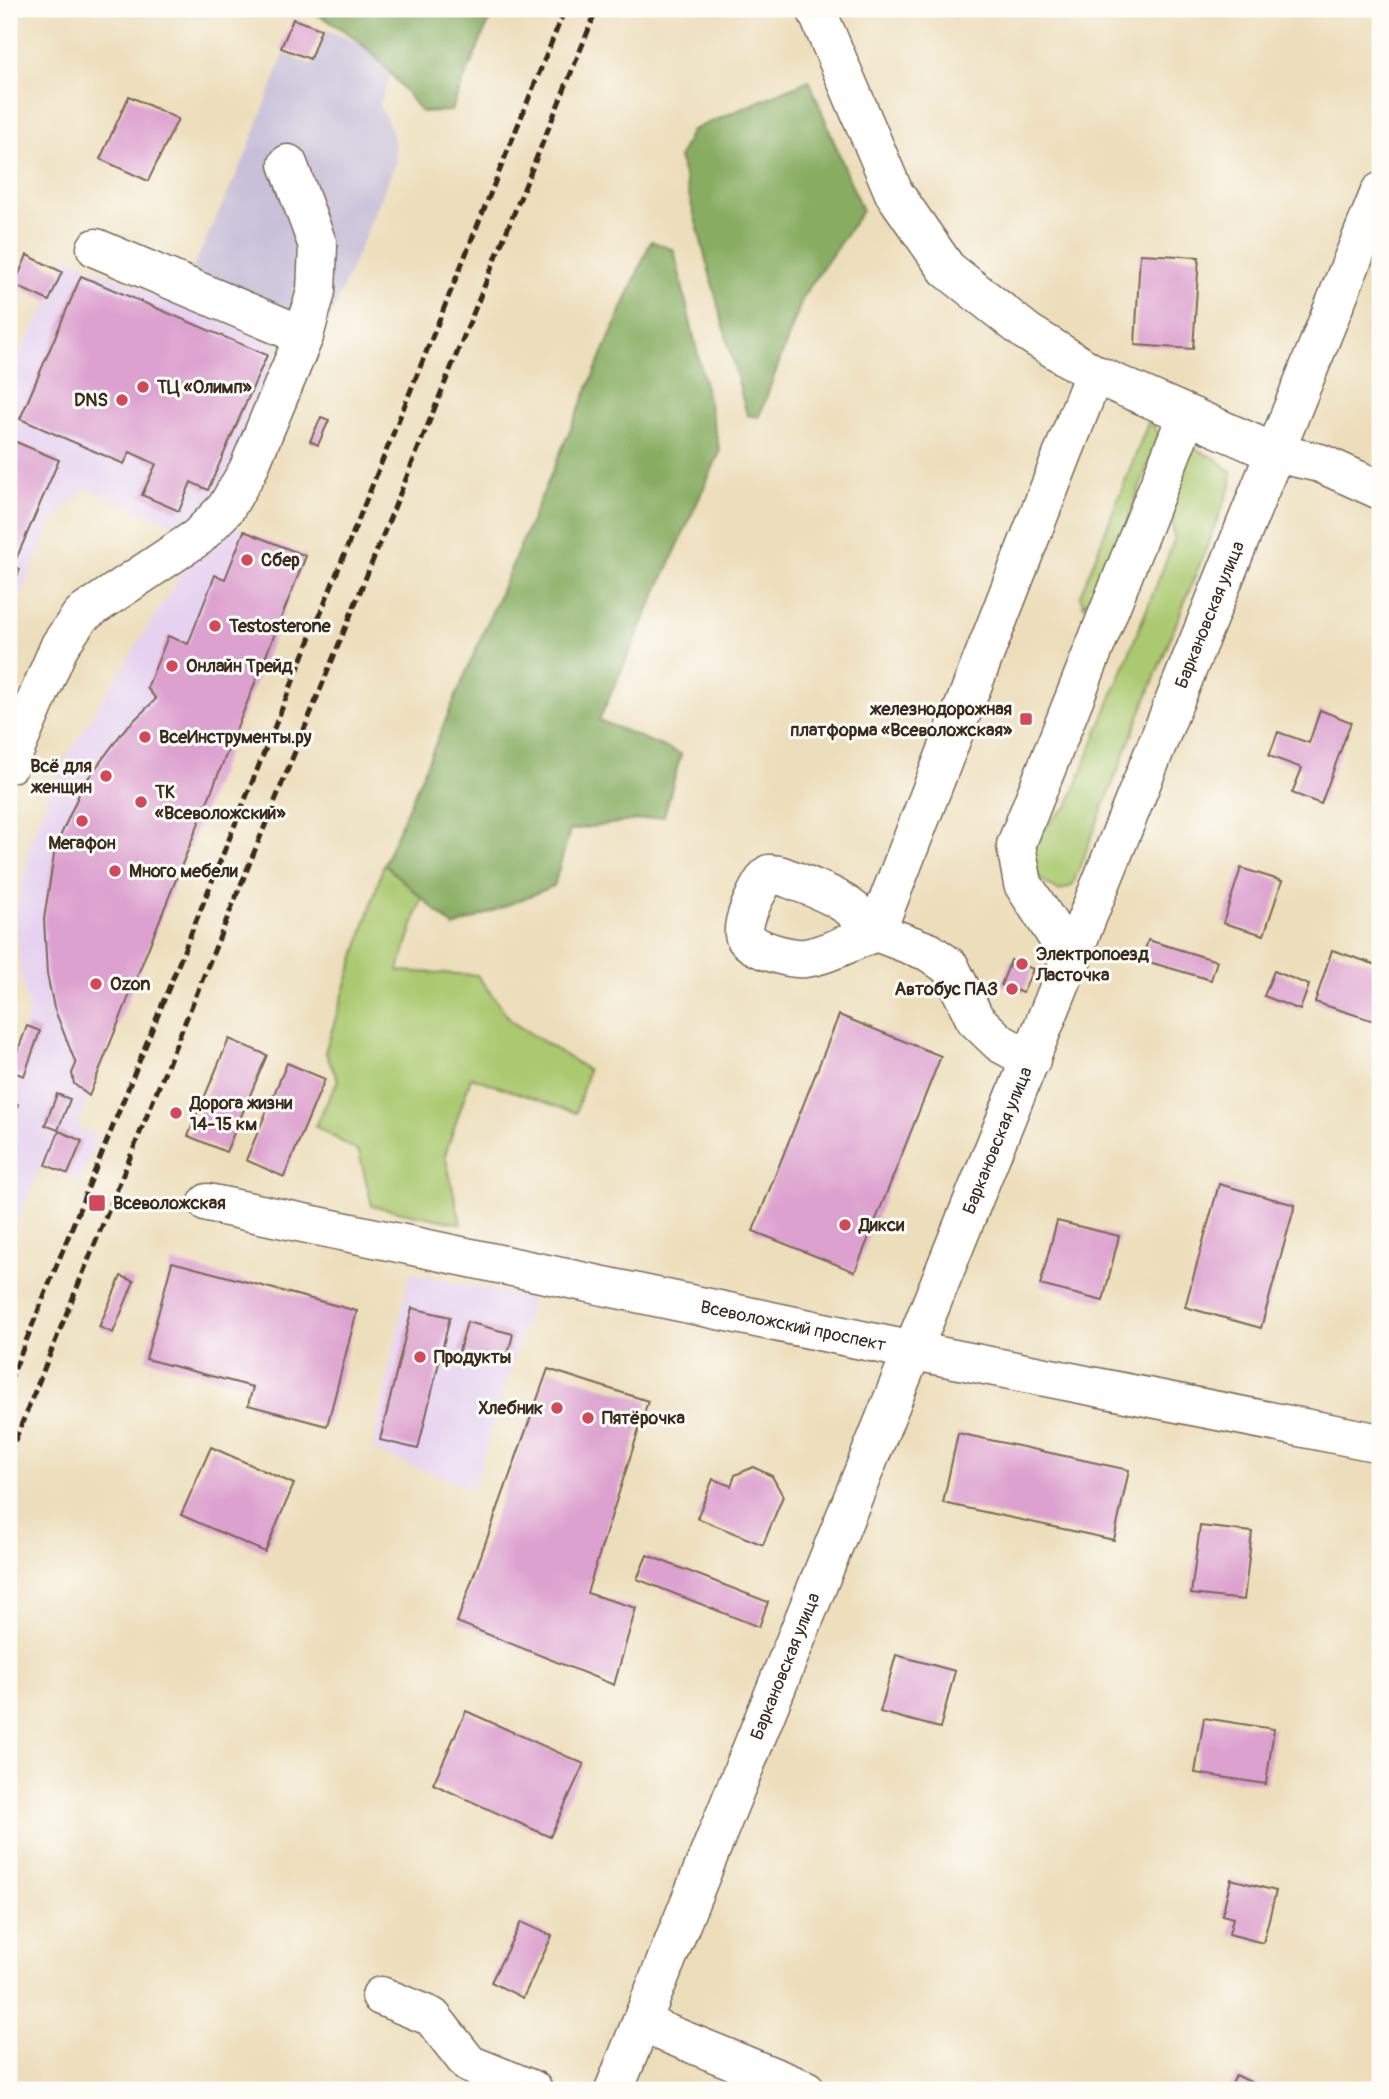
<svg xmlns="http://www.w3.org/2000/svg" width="1389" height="2099" font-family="Pangolin,sans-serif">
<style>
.built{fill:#e6d2f0}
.industrial{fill:#c8bfd8}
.green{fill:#abc970;stroke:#737a47;stroke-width:2}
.forest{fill:#88ad62;stroke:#626c40;stroke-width:2}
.building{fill:#dda1cf}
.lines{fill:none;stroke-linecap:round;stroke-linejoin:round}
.minor-casing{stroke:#796955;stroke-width:41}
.minor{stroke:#fff;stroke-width:38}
.rail{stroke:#3b2a1e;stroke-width:5;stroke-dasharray:10 5;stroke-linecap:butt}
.poi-dot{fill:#d1495b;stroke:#fdfcf7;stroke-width:2.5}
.labels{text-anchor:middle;stroke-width:6;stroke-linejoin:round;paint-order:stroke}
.poi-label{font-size:18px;font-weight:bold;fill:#3b2a1e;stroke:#fdfcf7;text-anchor:start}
.street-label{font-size:18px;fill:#3b2a1e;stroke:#fdfcf7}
</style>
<rect width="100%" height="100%" fill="#fdfcf7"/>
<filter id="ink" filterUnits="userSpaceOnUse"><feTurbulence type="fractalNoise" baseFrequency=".0143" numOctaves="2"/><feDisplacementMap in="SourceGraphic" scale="14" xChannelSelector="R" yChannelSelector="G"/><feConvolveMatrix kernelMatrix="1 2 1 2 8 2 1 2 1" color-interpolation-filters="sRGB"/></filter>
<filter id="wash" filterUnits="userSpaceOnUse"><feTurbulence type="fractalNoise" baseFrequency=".00686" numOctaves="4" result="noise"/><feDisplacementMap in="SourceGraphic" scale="28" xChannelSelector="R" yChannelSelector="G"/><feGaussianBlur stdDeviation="1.57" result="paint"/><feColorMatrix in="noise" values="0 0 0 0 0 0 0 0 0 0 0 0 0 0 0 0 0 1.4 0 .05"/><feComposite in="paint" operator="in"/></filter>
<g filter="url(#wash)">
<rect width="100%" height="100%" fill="#eddebb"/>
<g class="built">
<polygon points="65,256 280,347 220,493 185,523 172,524 85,488 52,522 9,623 9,371 49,301 62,272"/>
<polygon points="232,526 306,556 77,1127 98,1136 80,1181 41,1165 9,1241 9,1067 29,1014 20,970 16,914 31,840 58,771 188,563"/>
<polygon points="410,1273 532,1299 473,1489 372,1450"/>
</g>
<polygon class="industrial" points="326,30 397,57 379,105 393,133 396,162 326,328 192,270 247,152 284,54 313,65"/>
<g class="green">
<polygon points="1150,418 1159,436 1111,565 1084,606 1080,596"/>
<path d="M1192,447L1218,460L1231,472V485L1072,886L1059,891C1010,868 1038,830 1068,806L1174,541L1171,501Z"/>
<polygon points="384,864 422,898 398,971 477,975 512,1022 588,1070 576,1113 471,1077 445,1155 461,1224 372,1206 359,1152 315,1126 338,1080 325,1052"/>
</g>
<g class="forest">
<path d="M306,9H494L451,111L421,112C384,63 363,36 306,9Z"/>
<polygon points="809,80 862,211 804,295 759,417 747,415 679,157 692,130"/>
<polygon points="651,241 674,250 720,452 599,720 681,754 664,816 570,830 554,886 454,927 384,864"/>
</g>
<g id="blocks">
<g class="building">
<polygon points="293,19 321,29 310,59 281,48"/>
<polygon points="129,96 178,119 148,181 100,159"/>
<polygon points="1140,254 1199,257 1193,349 1135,345"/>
<polygon points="27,255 62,272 49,301 14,285"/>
<polygon points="81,276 267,355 208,490 191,482 179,511 142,495 156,464 130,452 124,464 20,419"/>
<polygon points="321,417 329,420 318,445 310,441"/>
<polygon points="9,439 59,460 13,566 20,569 9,596"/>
<polygon points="244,531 306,556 89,1096 74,1084 72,1073 76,1064 54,1008 47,974 44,919 55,848 83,785 124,730 156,699 147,688 168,636 188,644 215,575 225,579"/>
<polygon points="1320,710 1351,722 1321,804 1292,793 1302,768 1269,756 1278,732 1309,743"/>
<polygon points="1241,868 1282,881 1264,935 1223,923"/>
<polygon points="1148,940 1217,961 1211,980 1142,960"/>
<polygon points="1332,950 1380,966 1380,1023 1315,1002"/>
<polygon points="1011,960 1033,969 1023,993 1001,985"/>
<polygon points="1274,971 1309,985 1300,1010 1264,996"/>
<polygon points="839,1015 941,1056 855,1272 753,1231"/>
<polygon points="27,1026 40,1031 24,1076 10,1071"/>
<polygon points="229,1039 267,1055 226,1152 188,1136"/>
<polygon points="287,1063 325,1079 284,1177 246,1160"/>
<polygon points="57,1094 70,1099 58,1130 45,1125"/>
<polygon points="9,1101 18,1104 9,1129"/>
<polygon points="59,1131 82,1141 68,1174 46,1165"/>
<polygon points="1219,1184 1295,1205 1261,1328 1185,1307"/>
<polygon points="1057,1221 1119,1236 1103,1301 1040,1285"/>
<polygon points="172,1262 357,1311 327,1426 248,1405 253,1387 146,1359"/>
<polygon points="121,1276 134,1281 113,1333 99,1327"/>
<polygon points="412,1308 450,1317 418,1449 380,1440"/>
<polygon points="467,1322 513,1334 506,1363 459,1351"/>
<polygon points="548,1369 648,1401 587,1593 636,1608 614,1685 457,1622"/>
<polygon points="958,1433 1129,1470 1114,1540 943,1503"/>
<polygon points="211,1447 294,1484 265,1552 181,1515"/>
<polygon points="753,1467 772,1476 783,1496 763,1545 697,1518 713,1479 731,1486 735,1475"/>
<polygon points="1200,1526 1252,1532 1244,1600 1191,1594"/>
<polygon points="647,1555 768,1602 759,1627 637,1579"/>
<polygon points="896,1655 955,1671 940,1728 880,1712"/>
<polygon points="466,1711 584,1764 550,1837 433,1784"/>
<polygon points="1204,1718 1274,1729 1266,1784 1195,1773"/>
<polygon points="1231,1879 1276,1891 1263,1943 1229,1934 1233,1918 1222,1915"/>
<polygon points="521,1922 552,1936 523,1998 491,1982"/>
<polygon points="1236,2075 1267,2090 1229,2090"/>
</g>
</g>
</g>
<g filter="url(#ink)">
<use href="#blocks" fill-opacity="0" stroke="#796955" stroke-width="2"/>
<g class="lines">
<defs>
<g id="minor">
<polyline points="816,9 894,193 947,269 1027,332 1094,374 1275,453 1320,463 1380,490"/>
<polyline points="96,248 304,336"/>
<polyline points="9,764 60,645 81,615 198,537 226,508 248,470 304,336 316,291 318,246 288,164"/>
<path d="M769,874L779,875C819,890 848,898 876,932C854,940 828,955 805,958C792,960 751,949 745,937C738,926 760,883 769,874Z"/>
<polyline points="1072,960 1023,884 1016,845 1186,417"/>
<polyline points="1031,1060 1000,1043 975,1019 950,967 929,952 876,932 1094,374"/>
<path id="s1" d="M208,1203L914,1351L1380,1443"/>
<polyline points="381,1996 432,2017 469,2064 533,2090"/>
<polyline points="641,2023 806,2090"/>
<path id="s2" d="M614,2090L1380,192"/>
</g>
</defs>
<use href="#minor" class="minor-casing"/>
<use href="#minor" class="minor"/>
<g class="rail">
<polyline points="9,1383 565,9"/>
<polyline points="9,1455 597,9"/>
</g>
</g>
</g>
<g class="poi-dot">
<circle cx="143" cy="387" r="7"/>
<circle cx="122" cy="400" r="7"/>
<circle cx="247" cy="560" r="7"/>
<circle cx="215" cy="626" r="7"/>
<circle cx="172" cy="666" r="7"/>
<rect x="1019" y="712" width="14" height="14" rx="3.5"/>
<circle cx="145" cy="737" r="7"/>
<circle cx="106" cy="776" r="7"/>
<circle cx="141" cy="802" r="7"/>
<circle cx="82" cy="821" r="7"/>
<circle cx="115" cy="871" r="7"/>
<circle cx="1022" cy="964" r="7"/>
<circle cx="96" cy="984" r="7"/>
<circle cx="1012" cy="989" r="7"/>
<circle cx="176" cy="1113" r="7"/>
<rect x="88" y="1194" width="18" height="18" rx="3.5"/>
<circle cx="845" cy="1225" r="7"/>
<circle cx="420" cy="1357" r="7"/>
<circle cx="557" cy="1408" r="7"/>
<circle cx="588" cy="1418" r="7"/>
</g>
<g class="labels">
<g class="poi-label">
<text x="157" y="393">ТЦ «Олимп»</text>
<text x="108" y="406" text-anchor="end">DNS</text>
<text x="261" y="566">Сбер</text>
<text x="229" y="632">Testosterone</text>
<text x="186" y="672">Онлайн Трейд</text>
<text x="1012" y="715" text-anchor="end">железнодорожная<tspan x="1012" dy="21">платформа «Всеволожская»</tspan></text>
<text x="159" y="743">ВсеИнструменты.ру</text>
<text x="92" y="772" text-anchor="end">Всё для<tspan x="92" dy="21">женщин</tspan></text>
<text x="155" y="798">ТК<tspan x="155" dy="21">«Всеволожский»</tspan></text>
<text x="82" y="849" text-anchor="middle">Мегафон</text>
<text x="129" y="877">Много мебели</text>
<text x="1036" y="960">Электропоезд<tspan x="1036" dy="21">Ласточка</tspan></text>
<text x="110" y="990">Ozon</text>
<text x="998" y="995" text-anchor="end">Автобус ПАЗ</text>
<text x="190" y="1109">Дорога жизни<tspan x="190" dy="21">14-15 км</tspan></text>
<text x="113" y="1209">Всеволожская</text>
<text x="859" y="1231">Дикси</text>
<text x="434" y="1363">Продукты</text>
<text x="543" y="1414" text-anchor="end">Хлебник</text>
<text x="602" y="1424">Пятёрочка</text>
</g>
<g class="street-label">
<text dy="6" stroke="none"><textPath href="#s2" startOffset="1591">Баркановская улица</textPath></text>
<text dy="6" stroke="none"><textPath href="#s2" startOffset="1024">Баркановская улица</textPath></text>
<text dy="6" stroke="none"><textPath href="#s1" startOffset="598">Всеволожский проспект</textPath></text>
<text dy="6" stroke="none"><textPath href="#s2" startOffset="457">Баркановская улица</textPath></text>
</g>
</g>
<rect width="1389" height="2099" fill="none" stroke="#fdfcf7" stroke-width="35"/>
</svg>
